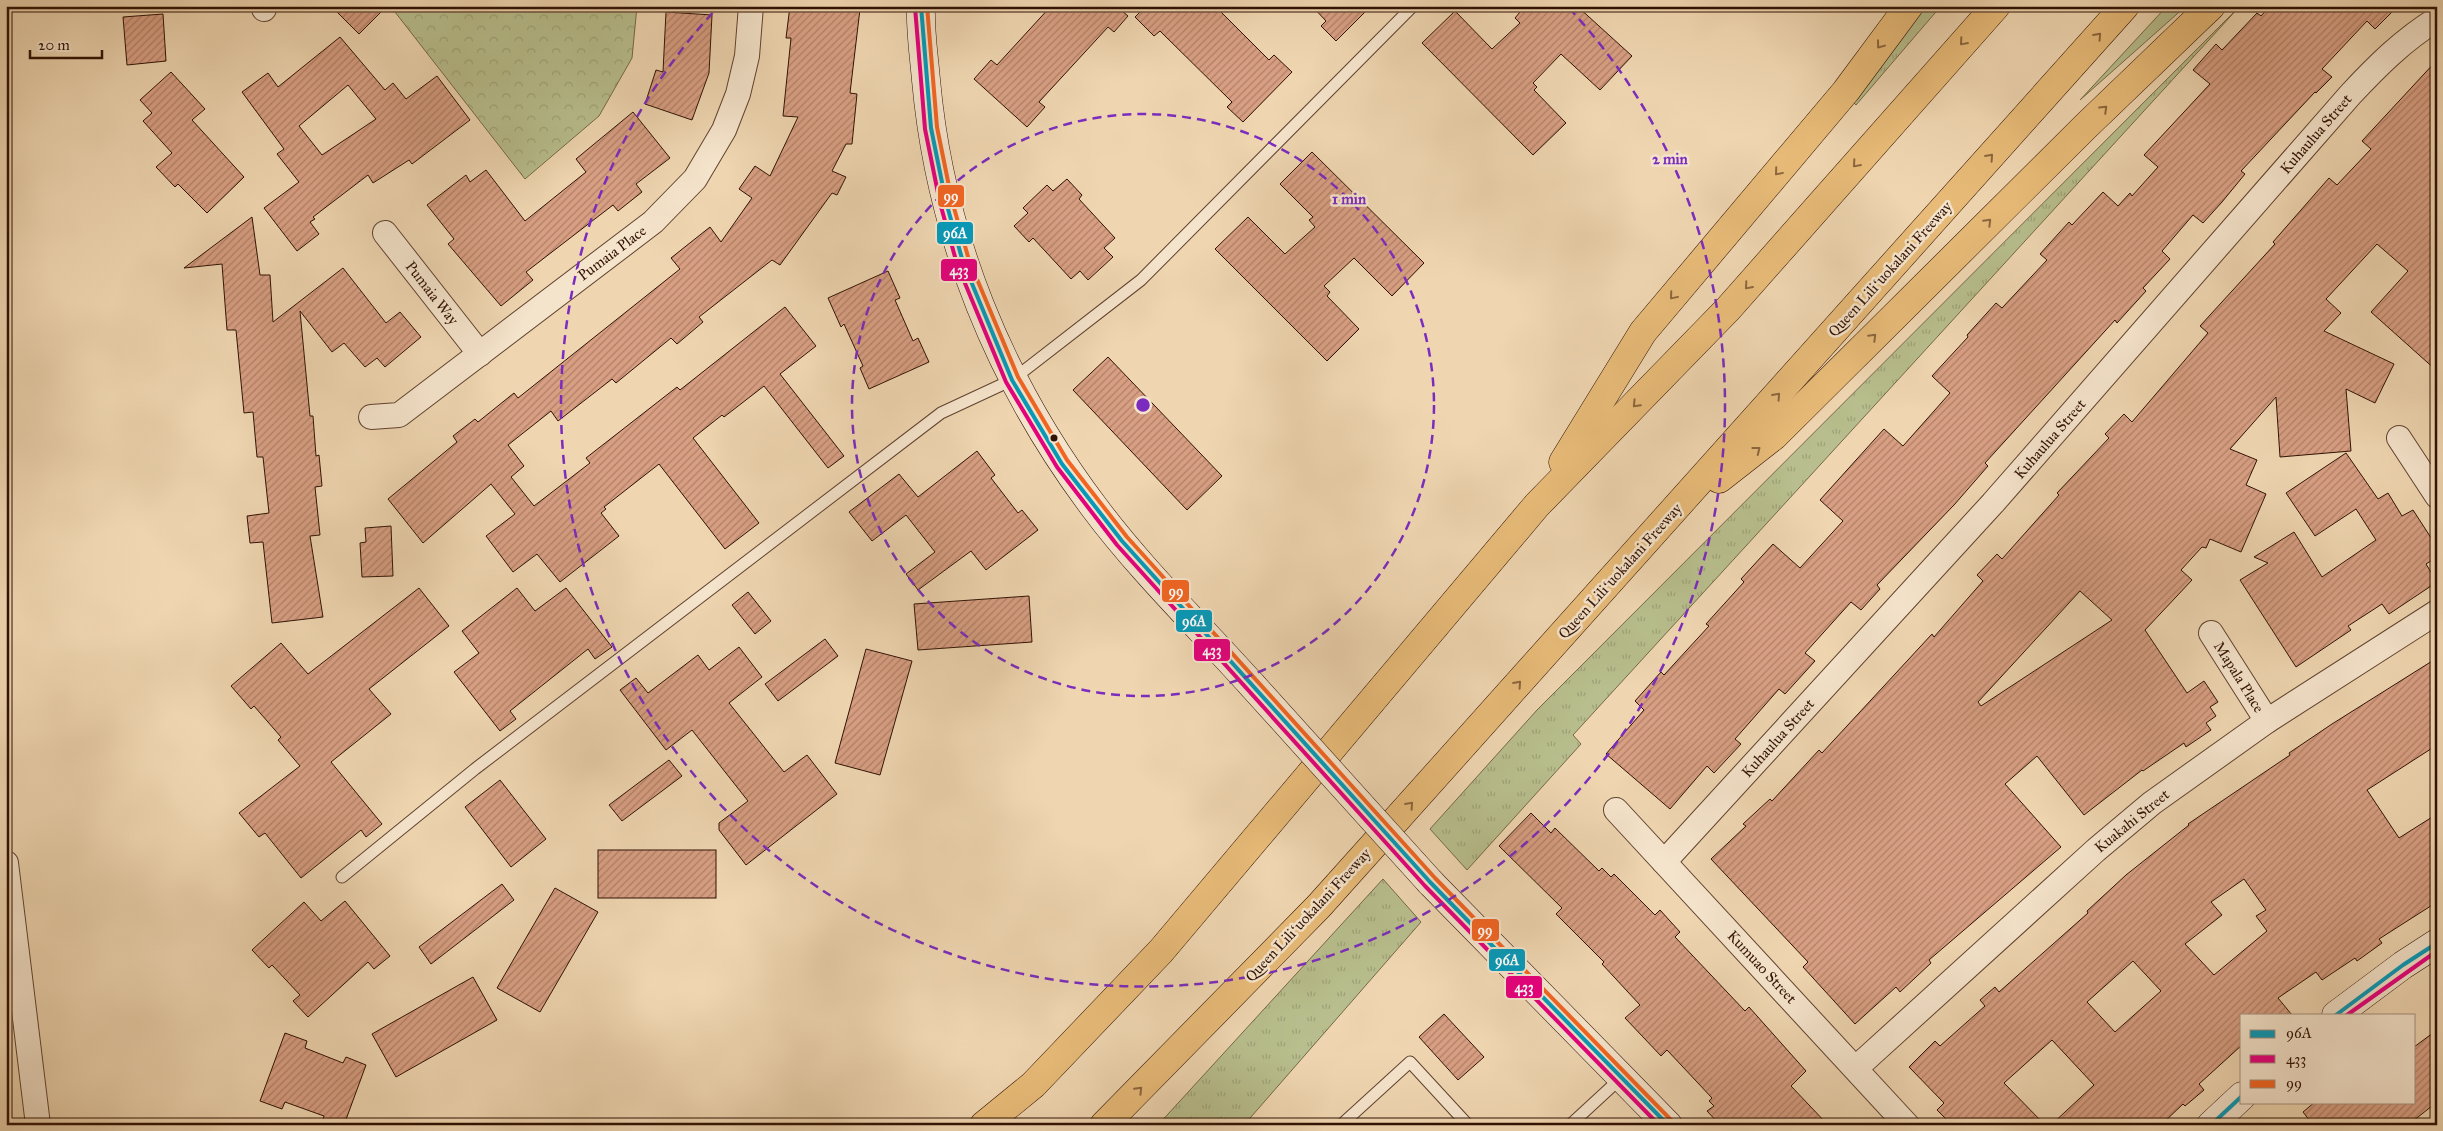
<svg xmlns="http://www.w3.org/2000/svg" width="2443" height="1131" font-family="'IM FELL Great Primer',serif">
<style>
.grass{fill:url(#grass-tufts);stroke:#746848}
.park{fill:url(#park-crowns);stroke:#746848}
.building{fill:url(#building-hatch);stroke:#301103;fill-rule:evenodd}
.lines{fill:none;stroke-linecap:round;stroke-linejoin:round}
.lane-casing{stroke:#60422e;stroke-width:13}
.street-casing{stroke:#60422e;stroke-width:26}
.secondary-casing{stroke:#301103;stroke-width:29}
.highway-casing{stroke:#301103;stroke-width:29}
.lane{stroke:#f5e4cc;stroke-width:11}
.street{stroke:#f5e4cc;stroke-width:24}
.secondary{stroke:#f5e4cc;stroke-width:28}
.highway{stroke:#e8bb78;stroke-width:28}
.secondary-bridge-casing{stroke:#301103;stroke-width:29;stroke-linecap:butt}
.secondary-bridge{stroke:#f5e4cc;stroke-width:28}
.bus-1-casing{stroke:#f5e4cc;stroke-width:8}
.bus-2-casing{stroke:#f5e4cc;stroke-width:8}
.bus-3-casing{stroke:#f5e4cc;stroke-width:8}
.bus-1{stroke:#059aba;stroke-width:4}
.bus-2{stroke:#e5007d;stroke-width:4}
.bus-3{stroke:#f26522;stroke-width:4}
.oneway{stroke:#8c663e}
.ring{fill:none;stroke:#7b2cbf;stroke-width:2.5;stroke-dasharray:9 6}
.bus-dot{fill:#301103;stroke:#f5e4cc;stroke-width:2}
.labels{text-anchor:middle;stroke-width:5;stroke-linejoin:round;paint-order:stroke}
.street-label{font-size:15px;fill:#301103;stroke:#f5e4cc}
.centre{fill:#7b2cbf;stroke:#f5e4cc;stroke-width:2.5}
.ring-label{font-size:15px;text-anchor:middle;font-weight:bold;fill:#7b2cbf;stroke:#f5e4cc;stroke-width:5;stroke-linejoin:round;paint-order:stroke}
.line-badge{stroke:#f5e4cc;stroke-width:2}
.badge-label{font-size:14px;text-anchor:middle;font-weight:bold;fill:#fff}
</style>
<defs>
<pattern id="grass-tufts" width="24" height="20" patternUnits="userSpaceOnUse" patternTransform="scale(1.25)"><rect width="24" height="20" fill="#b8be8d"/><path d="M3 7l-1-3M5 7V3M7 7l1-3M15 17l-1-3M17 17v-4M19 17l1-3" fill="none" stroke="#9ea278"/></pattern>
<pattern id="park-crowns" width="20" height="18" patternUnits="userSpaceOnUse" patternTransform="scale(1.25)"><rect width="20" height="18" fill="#b8be8d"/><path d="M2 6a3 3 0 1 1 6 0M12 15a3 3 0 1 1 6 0" fill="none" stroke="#9ea278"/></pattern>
<pattern id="building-hatch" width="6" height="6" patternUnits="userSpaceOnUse" patternTransform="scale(1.25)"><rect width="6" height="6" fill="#d89f83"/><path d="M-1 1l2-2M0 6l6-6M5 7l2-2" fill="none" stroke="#b08069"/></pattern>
</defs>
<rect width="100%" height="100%" fill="#efd6b1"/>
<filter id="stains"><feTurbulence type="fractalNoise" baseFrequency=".004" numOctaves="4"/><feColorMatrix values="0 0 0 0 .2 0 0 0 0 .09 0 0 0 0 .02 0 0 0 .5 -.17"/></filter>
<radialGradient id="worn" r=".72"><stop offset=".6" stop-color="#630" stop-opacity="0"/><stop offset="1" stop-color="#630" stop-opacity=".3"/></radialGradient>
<g class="grass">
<polygon points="1917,6 1941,6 1856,105 1851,100"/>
<polygon points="2167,6 2186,6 2080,100"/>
<polygon points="2240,6 1573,735 1581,744 1467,870 1430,829 1537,710"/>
<polygon points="1383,879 1421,922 1244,1125 1158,1125"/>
</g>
<polygon class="park" points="400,6 637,6 632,58 599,116 525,179 395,12"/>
<g class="building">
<polygon points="331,6 387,6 359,34"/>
<polygon points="790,6 832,6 860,9 850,93 857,94 852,144 846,144 832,171 846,177 837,195 832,193 780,265 772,260 699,317 703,322 677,344 671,338 616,383 612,379 558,421 551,411 508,445 524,466 511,477 534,506 590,463 586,458 677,387 680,390 785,307 816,346 780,374 844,456 828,468 764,386 724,417 722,415 693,438 759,523 725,549 659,464 604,507 606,509 601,513 619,536 560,582 537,554 513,572 486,536 515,514 491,484 423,543 388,499 457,442 453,436 475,419 478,422 514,393 518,398 680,269 671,258 710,227 721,242 752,198 739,189 755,166 770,176 798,117 783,116 791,38 786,38"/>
<polygon points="1051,6 1126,6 1122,11 1128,16 1114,32 1108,27 1039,102 1045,107 1027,127 974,79 991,60 997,65"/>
<polygon points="1146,6 1215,6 1269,60 1274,55 1292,72 1243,122 1227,107 1232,102 1160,31 1154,36 1135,17"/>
<polygon points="1312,6 1371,6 1336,41 1321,26 1326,21"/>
<polygon points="1525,6 1577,6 1632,56 1600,90 1561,54 1533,83 1537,87 1534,90 1566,123 1533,155 1422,43 1455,11 1492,49 1520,23 1515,18"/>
<polygon points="2270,6 2398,6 2375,29 2367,21 2322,69 2332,77 2316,93 2315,92 2241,171 2245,174 2222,202 2203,223 2193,215 2162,251 2170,259 2143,288 2146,291 2117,323 2115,320 1985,463 1988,466 1954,505 1877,585 1880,589 1861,610 1851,602 1805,653 1815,661 1785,694 1779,689 1735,739 1741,744 1714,773 1707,766 1670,809 1606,754 1644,710 1635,701 1661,672 1664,675 1709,626 1706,624 1744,582 1741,579 1773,544 1800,568 1843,521 1820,500 1884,429 1903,446 1950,393 1932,376 1968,337 1967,335 1996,303 2002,308 2047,260 2040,254 2069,222 2072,225 2103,192 2118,206 2130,193 2132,196 2158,167 2144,155 2210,84 2193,70 2216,44 2222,50 2257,13 2261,16"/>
<polygon points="666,12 712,15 709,73 692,120 645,104 656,70 663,72"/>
<polygon points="163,14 166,61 127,65 123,17"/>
<path d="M340,37L385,90L393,83L406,99L437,76L470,120L412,164L409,160L373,183L368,175L313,217L315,219L310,222L319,234L297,251L264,208L299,182L277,154L284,149L242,92L268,73L278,87ZM348,85L376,119L322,155L299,126Z"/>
<path d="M2437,60V371L2371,312L2408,271L2377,244L2326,299L2341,313L2324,331L2394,364L2375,403L2346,389L2351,451L2280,457L2276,397L2230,449L2257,460L2246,485L2266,494L2241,552L2210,539L2206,548L2202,547L2181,570L2192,580L2145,630L2187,693L2204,681L2218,702L2210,707L2216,716L2206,723L2211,730L2186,747L2184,743L2143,771L2142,770L2084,815L2037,756L2005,784L2061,847L1929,960L1931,963L1900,992L1896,987L1855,1024L1803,967L1808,962L1711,859L1746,826L1743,824L1770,799L1772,801L1819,750L1822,753L1932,634L1934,637L1983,581L1977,575L1997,554L2002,559L2059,495L2057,493L2109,438L2105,434L2124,414L2132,422L2208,333L2200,326L2275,244L2273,242L2329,178L2337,185L2371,149L2362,141ZM2080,591L2112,620L1981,706L1978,702Z"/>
<polygon points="171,72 205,109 192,120 244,177 207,213 178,184 175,187 156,167 172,153 143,121 152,113 140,100"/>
<polygon points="633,112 670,158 636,184 642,192 618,211 613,205 526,272 533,280 501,306 448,244 454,239 427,205 466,175 470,182 486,170 525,221 586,172 576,159"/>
<polygon points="1312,152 1424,263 1392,296 1354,258 1324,286 1330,292 1327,296 1359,329 1327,361 1215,249 1248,217 1285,254 1315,227 1309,220 1313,217 1280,184"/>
<polygon points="1067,179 1082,195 1079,199 1115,238 1104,248 1113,257 1088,280 1080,271 1071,279 1033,238 1029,242 1014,226 1028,213 1023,208 1047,185 1053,191"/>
<polygon points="252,217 260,275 270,275 273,322 343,268 386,323 400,312 421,337 385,367 377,358 365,367 344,343 332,352 300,311 310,416 313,416 316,456 319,455 322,486 315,487 320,535 310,536 323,617 272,623 263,542 250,543 247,516 269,513 263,457 257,457 253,412 244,413 236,330 227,330 222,264 184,268"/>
<polygon points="888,271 900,298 895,300 913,341 918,338 929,362 869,389 860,368 863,366 844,324 841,327 828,298"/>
<polygon points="1108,357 1222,476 1187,510 1073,390"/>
<polygon points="977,451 995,475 991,478 1018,513 1022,510 1038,530 986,570 971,551 918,590 906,574 935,552 906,515 872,541 849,512 899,474 918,497"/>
<polygon points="2346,453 2378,499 2388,493 2402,516 2413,510 2437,547 2437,557 2426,564 2437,582 2389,614 2382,604 2348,626 2351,630 2296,667 2240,580 2268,563 2254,557 2294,532 2322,577 2376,540 2356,509 2315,536 2286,493"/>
<polygon points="391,526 393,576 362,577 360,543 366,542 365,528"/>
<polygon points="419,588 449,626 369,689 391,714 331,762 382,824 366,837 361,830 301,878 265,833 259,837 239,813 300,766 278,740 281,737 254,706 251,709 231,686 281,643 308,674"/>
<polygon points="517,588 535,611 566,588 612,647 595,659 588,649 510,711 516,719 500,731 454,672 479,653 462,631"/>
<polygon points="748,592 771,621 755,634 732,605"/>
<polygon points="1029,596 1032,642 918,650 914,604"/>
<polygon points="825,639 838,656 778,701 765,684"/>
<polygon points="739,647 762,677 729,703 784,772 807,755 837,794 746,865 719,830 719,823 748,801 692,730 666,750 620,690 636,678 648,693 698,655 709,670"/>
<polygon points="866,649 912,661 880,775 835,763"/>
<path d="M2437,658V745L2367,790L2399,838L2437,814V902L2379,939L2382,943L2357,961L2355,958L2322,980L2316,972L2278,998L2292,1015H2242V1045L2199,1084L2204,1090L2185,1106L2183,1104L2161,1125H2051L2094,1085L2052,1040L2004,1083L2045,1125H1952L1937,1110L1944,1103L1909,1067L1935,1041L1940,1046L1985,1006L1980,1000L1995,987L1999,992L2088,913L2087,911L2126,875L2189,825L2188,824L2290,755L2289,753L2332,724ZM2244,879L2266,910L2256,916L2267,931L2214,975L2185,944L2222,915L2211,902ZM2133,961L2161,991L2115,1032L2087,1002Z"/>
<polygon points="669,760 682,776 622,821 609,805"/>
<polygon points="500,780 546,839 511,867 465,807"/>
<polygon points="1531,813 1551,833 1555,828 1599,871 1602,868 1611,877 1614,874 1655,915 1660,910 1680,932 1675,937 1745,1011 1749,1007 1806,1071 1791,1086 1828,1125 1720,1125 1707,1111 1714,1106 1709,1101 1712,1098 1667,1050 1661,1056 1625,1018 1640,1005 1602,964 1604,962 1556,914 1562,908 1499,846"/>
<rect x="598" y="850" width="118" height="48"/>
<polygon points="502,884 514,900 431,964 419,947"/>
<polygon points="555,888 598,912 540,1012 497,988"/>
<polygon points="345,901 390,956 374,969 368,962 308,1017 293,1001 300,995 272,965 269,968 252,950 304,902 321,921"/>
<polygon points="473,977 497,1020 396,1077 372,1034"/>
<polygon points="1444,1014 1484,1057 1458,1080 1419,1037"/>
<polygon points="2437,1030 2437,1102 2408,1125 2313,1125 2303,1112 2315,1102 2414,1102 2414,1047"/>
<polygon points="285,1033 307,1041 305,1048 343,1063 346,1057 366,1065 344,1125 321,1125 324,1116 285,1102 282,1109 260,1101"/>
</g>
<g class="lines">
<defs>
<g id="lane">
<polyline points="342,877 475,769 941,413 1012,380 1141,280 1413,6"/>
<polyline points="1341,1125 1410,1062 1468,1125"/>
<polyline points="1570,1125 1622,1077"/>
</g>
<g id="street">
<polyline points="264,9 265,6"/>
<polyline points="385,233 480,354"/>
<polyline points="371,417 399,415 653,222 695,179 724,130 738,94 747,56 751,6"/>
<polyline points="2399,438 2437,496"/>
<polyline points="2211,633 2267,721"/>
<polyline points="1616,810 1907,1125"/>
<path d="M1664,862L1993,503L2350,95C2377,66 2403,40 2437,19"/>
<polyline points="6,863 38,1125"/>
<polyline points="1856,1068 2096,850 2152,803 2267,721 2437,612"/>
</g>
<g id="secondary">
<path d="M921,6C920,31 924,56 926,80C940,236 1000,382 1094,507C1141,570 1199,626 1252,685"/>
<polyline points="1430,882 1668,1125"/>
<polyline points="2336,1015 2403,965 2437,943"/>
<polyline points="2211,1125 2242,1096"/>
</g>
<g id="highway">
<polyline points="1563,462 1643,332 1846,91 1909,6"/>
<polyline points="1719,479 1774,436 2086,126 2211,6"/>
<polyline points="984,1125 1033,1085 1161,951 1537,505 1728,309 1996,6"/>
<polyline points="1104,1125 1319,906 2125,6"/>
</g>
</defs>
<use href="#lane" class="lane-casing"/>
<use href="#street" class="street-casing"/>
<use href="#secondary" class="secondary-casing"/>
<use href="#highway" class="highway-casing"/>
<use href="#lane" class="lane"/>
<use href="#street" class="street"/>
<use href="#secondary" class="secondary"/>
<use href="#highway" class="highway"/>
<defs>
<polyline id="secondary-bridge" points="1252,685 1430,882"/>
</defs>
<use href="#secondary-bridge" class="secondary-bridge-casing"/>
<use href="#secondary-bridge" class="secondary-bridge"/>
<defs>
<g id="bus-1">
<polyline points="921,6 931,128 946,202 963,262 1012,380 1062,464 1122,541 1430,882 1668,1125"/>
<polyline points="2336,1015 2403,965 2437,943"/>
<polyline points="2211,1125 2242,1096"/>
</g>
<g id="bus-2">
<polyline points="915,7 925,129 940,203 957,264 1006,382 1057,467 1117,545 1425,886 1659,1125"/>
<polyline points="2347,1015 2437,951"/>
</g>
<polyline id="bus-3" points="927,6 937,127 952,201 969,260 1018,377 1067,460 1127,537 1435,878 1672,1121"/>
</defs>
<use href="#bus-1" class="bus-1-casing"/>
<use href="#bus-2" class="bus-2-casing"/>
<use href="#bus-3" class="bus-3-casing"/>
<use href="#bus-1" class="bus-1"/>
<use href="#bus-2" class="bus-2"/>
<use href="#bus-3" class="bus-3"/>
</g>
<defs><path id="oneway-chevron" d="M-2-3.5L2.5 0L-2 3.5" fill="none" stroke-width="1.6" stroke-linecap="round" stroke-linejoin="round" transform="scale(1.25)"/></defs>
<g class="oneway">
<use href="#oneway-chevron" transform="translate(2098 36) rotate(-48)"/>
<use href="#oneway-chevron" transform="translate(1963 42) rotate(131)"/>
<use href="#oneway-chevron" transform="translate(1880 45) rotate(127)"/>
<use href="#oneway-chevron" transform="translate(2104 109) rotate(-44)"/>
<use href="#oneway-chevron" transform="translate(1990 157) rotate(-48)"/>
<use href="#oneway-chevron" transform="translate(1856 164) rotate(131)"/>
<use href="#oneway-chevron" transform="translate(1778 172) rotate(130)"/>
<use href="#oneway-chevron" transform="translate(1988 222) rotate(-45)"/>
<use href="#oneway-chevron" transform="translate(1748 286) rotate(131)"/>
<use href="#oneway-chevron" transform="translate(1673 296) rotate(130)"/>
<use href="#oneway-chevron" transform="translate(1873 337) rotate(-45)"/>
<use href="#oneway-chevron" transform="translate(1777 396) rotate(-48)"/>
<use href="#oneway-chevron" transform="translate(1636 404) rotate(134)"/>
<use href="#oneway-chevron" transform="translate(1757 450) rotate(-38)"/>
<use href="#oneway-chevron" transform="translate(1518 684) rotate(-48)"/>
<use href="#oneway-chevron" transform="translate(1410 805) rotate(-48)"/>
<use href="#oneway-chevron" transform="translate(1139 1090) rotate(-46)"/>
</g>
<g class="ring">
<circle cx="1143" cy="405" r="291"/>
<path d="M1569 8A582 582 0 1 1 717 8"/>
</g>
<circle class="bus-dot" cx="1054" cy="438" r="4.5"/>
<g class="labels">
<g class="street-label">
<text transform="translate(2316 134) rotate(-49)" y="5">Kuhaulua Street</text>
<text transform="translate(612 253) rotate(-37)" y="5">Pumaia Place</text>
<text transform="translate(1890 269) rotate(-48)" y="5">Queen Liliʻuokalani Freeway</text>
<text transform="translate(432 293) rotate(52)" y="5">Pumaia Way</text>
<text transform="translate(2050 439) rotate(-49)" y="5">Kuhaulua Street</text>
<text transform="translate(1620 571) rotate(-48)" y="5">Queen Liliʻuokalani Freeway</text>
<text transform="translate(2239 677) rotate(58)" y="5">Mapala Place</text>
<text transform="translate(1778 738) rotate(-48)" y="5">Kuhaulua Street</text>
<text transform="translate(2132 821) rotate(-39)" y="5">Kuakahi Street</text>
<text transform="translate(1308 915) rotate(-47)" y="5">Queen Liliʻuokalani Freeway</text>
<text transform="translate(1762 967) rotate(47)" y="5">Kumuao Street</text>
</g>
</g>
<circle cx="1143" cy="405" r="8" class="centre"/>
<g class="ring-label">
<text x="1670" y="164">2 min</text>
<text x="1349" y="204">1 min</text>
</g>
<g class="line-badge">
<rect x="937" y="184" width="28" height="24" rx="5" fill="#f26522"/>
<rect x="936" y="221" width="38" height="24" rx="5" fill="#059aba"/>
<rect x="940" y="258" width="38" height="24" rx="5" fill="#e5007d"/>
<rect x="1161" y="579" width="29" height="24" rx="5" fill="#f26522"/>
<rect x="1175" y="609" width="38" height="24" rx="5" fill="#059aba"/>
<rect x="1193" y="638" width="38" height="24" rx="5" fill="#e5007d"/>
<rect x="1471" y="918" width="29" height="24" rx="5" fill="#f26522"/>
<rect x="1488" y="948" width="38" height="24" rx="5" fill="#059aba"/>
<rect x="1505" y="975" width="38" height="24" rx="5" fill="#e5007d"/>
</g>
<g class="badge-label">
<text x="951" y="201">99</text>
<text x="955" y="238">96A</text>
<text x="959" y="275">433</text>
<text x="1176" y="596">99</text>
<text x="1194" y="626">96A</text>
<text x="1212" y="655">433</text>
<text x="1485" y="935">99</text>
<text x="1507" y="965">96A</text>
<text x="1524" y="992">433</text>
</g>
<rect width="2443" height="1131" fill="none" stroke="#efd6b1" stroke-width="25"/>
<rect x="8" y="8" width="2428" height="1116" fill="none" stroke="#301103" stroke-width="2.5"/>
<rect x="12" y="12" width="2418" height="1106" fill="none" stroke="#301103"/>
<rect x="2240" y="1014" width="175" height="90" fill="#f5e4cc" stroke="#a6907c"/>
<rect x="2250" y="1030" width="25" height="8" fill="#059aba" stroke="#a6907c"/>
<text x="2286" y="1038" font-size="15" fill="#301103">96A</text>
<rect x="2250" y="1055" width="25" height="8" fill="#e5007d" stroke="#a6907c"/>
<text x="2286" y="1064" font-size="15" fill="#301103">433</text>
<rect x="2250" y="1080" width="25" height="8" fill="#f26522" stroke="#a6907c"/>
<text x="2286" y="1088" font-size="15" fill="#301103">99</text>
<path d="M30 50v8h72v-8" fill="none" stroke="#301103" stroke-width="2.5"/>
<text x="38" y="50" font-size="15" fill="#301103" stroke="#f5e4cc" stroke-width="4" paint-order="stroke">20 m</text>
<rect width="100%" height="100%" filter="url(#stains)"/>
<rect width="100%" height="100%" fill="url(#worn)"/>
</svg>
